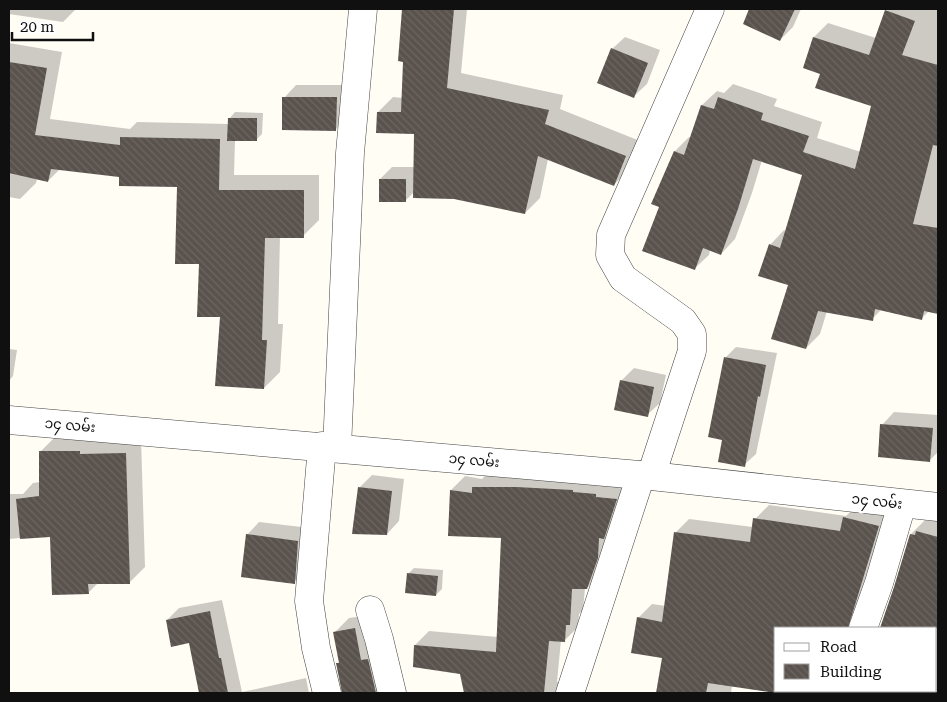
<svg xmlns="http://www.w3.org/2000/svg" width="947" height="702" font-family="'Roboto Serif','Noto Sans Myanmar',serif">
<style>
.shadow{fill:#0003}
.building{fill:url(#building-back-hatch)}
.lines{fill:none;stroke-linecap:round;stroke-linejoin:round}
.minor-casing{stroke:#434343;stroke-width:29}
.minor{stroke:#fff;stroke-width:28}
.labels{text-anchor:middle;stroke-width:5;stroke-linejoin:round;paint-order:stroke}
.street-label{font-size:14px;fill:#101010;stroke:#fff}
</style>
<defs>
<pattern id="building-back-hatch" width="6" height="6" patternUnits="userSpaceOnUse" patternTransform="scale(1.25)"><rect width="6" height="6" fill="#59524d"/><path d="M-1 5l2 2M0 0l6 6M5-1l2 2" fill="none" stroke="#6c6662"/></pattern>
</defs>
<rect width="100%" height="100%" fill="#fffdf4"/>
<g class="shadow">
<polygon points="9,9 76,9 63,22 9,14"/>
<polygon points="259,9 299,9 298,10"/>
<polygon points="394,9 467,9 461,73 563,95 560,109 640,141 628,170 614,185 548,159 540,198 525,213 454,197 414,192 405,201 380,179 392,167 415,167 415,133 378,112 393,97 403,98 403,9"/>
<polygon points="751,9 801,9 793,27 780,40 744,24"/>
<polygon points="888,9 938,10 938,313 929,311 921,319 882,309 872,319 827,311 820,334 806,348 789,285 770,245 784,230 786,231 804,174 762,160 752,193 735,239 721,254 710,250 709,255 694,269 661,206 653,203 675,151 689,137 691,138 702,105 717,91 724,93 733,84 777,99 774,106 822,122 817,138 861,152 873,105 822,73 814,37 828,23 876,38"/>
<polygon points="625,37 660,50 647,84 634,96 612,49"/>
<polygon points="9,43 62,52 50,119 130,129 137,122 229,124 229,119 235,112 263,113 262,134 256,140 235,140 234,175 319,175 319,220 303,236 280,236 278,324 283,324 280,372 264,388 221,316 200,263 178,186 120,176 60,169 48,181 37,179 36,183 20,199 9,197"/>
<polygon points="296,85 349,85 348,117 336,129 284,98"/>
<polygon points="736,347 777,353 756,454 744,465 725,358"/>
<polygon points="9,349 17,350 13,376 9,381"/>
<polygon points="634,368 666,375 660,403 647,415 621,381"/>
<polygon points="894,412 938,415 938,452 929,461 882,425"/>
<polygon points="56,436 141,438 145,567 129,583 98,583 88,593 51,535 9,539 9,494 23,494 33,483 40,482 40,452"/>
<polygon points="487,473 630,485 601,574 587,588 585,588 583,610 579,614 578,627 564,641 561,640 557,682 566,682 568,693 465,693 461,673 415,645 429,631 498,637 502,537 451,490 465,476 482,479"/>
<polygon points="372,475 404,479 399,521 387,534 359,488"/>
<polygon points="858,504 893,512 871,628 776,628 776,691 821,691 819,693 779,693 732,686 731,693 657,693 663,657 638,618 652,604 666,606 675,533 689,519 753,527 755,519 769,505 846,516"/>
<polygon points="931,517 938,519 938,693 899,693 900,691 936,691 936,628 881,628 895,588 911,534 925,520 928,521"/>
<polygon points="259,522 310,528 307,570 294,582 247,535"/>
<polygon points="414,568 443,570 442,589 436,595 408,574"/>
<polygon points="222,600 242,692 306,678 309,693 200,693 190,642 167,620 179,608"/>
<polygon points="369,615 401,693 343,693 343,689 337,664 340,661 335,632 349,618"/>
</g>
<g class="building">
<polygon points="402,9 454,9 447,88 549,110 545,124 626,156 614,186 538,156 525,214 454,199 413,198 414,134 376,133 377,112 401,112 403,62 398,61"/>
<polygon points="749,9 795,9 780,41 743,24"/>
<polygon points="885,10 915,21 902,55 938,65 938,146 933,145 913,224 938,228 938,314 924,311 922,320 875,309 873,321 818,311 806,349 771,339 788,285 758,276 769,244 780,248 802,175 753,159 738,209 721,255 703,248 695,270 642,251 659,207 651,204 674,151 684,155 701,105 714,109 718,97 763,113 761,120 809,136 803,152 855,169 871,106 815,88 820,74 803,68 813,37 869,55"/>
<polygon points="611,48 648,63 634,98 597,83"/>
<polygon points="9,62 47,68 35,135 120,145 120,137 220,139 219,190 304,190 304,238 265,238 262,340 267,340 264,389 215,386 220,317 197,317 199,264 175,264 177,187 119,186 119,177 51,169 48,182 9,173"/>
<polygon points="282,97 337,97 336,131 282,130"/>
<polygon points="228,118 257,118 257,141 227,141"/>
<rect x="379" y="179" width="27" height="23"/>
<polygon points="724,357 766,365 760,397 758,396 745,467 718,462 722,440 708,437"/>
<polygon points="620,380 654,387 648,417 614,410"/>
<polygon points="880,424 933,428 930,462 878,457"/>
<polygon points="39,451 80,451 80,454 126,453 130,584 88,584 89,594 52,595 50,537 20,539 16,499 39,496"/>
<polygon points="358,487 392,491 387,535 352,534"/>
<polygon points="472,487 516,487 573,490 573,492 596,494 596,497 617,499 604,539 599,538 598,558 587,589 572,589 570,625 566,625 565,642 549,641 544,693 464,693 460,674 413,667 414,645 496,652 501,538 448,536 450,490 472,493"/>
<polygon points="843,517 879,526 848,628 776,628 776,693 708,683 706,693 656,693 662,658 631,653 637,617 662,622 674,532 750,542 753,518 840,531"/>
<polygon points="916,531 938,537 938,628 880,628 894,587 910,534 915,535"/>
<polygon points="246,534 298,541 295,584 241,577"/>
<polygon points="407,573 438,576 436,596 405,593"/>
<polygon points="210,611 219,658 221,658 228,693 199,693 189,643 171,647 166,620"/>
<polygon points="355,628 361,660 368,659 376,693 342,693 336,663 339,663 333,632"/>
</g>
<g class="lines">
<defs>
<g id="minor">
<polyline points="9,420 651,476 938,507"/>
<polyline points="322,446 309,601 316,648 327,693"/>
<polyline points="337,448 350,153 363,9"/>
<polyline points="651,476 692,351 692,334 683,321 623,278 610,255 611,235 710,9"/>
<polyline points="370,610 379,639 392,693"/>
<polyline points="863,628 879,583 902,504"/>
<polyline points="570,693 641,475"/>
<polyline points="840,693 841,691"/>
</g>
</defs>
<use href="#minor" class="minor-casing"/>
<use href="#minor" class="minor"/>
</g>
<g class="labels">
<g class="street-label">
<text transform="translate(70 425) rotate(5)" y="5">၁၄ လမ်း</text>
<text transform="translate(474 460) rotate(5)" y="5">၁၄ လမ်း</text>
<text transform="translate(877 501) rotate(6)" y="5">၁၄ လမ်း</text>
</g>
</g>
<rect width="947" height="702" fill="none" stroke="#101010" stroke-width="20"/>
<rect x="774" y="627" width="162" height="65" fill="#ffffff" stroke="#9f9f9f"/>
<rect x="784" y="643" width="25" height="8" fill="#ffffff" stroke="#9f9f9f"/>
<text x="820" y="652" font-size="15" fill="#101010">Road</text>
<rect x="784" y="664" width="25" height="15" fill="url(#building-back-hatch)" stroke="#9f9f9f"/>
<text x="820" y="677" font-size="15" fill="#101010">Building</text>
<path d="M12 32v8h81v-8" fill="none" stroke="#101010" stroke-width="2.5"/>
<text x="20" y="32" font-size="15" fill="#101010" stroke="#ffffff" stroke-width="4" paint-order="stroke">20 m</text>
</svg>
